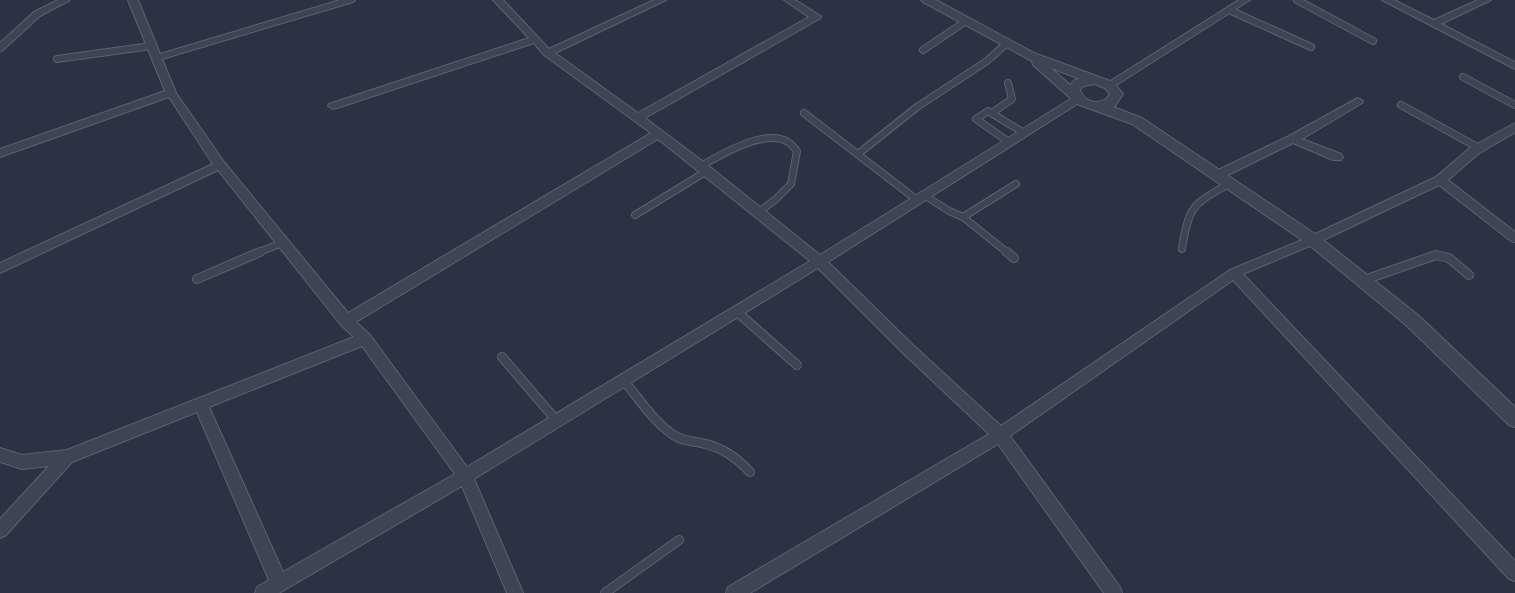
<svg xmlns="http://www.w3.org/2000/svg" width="1515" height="593" font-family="'DM Sans',sans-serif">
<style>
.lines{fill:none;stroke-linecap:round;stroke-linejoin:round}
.service-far1-casing{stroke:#5b6370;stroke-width:8}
.service-casing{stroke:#5b6370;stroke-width:10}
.minor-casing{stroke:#5b6370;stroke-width:2}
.tertiary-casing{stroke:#5b6370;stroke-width:2}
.service-far1{stroke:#3d4553;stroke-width:6}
.service{stroke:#3d4553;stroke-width:8}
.minor{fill:#3d4553;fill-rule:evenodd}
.tertiary{fill:#3d4553;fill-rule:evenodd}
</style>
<rect width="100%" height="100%" fill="#293343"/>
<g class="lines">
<defs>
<g id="service-far1">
<polyline points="1297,0 1373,41"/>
<polyline points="1229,10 1311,47"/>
<polyline points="923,50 966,21"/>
<polyline points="57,59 151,46"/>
<polyline points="1463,77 1515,105"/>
<polyline points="1401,105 1479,148"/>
<polyline points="804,113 917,200"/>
<polyline points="992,113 1012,99 1008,83"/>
<polyline points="1009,142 976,119 988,111 1024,133"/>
<polyline points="858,154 917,107 987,61 1007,43"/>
<path d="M701,166C722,154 765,128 788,142C792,144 794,148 797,151L791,184L776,199L759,212"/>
<polyline points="924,195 949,211 963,217 1008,253"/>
<polyline points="635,215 707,171"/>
<polyline points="963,217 1016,184"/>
<path d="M1182,249C1189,204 1193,205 1230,183"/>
<polyline points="257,253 282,243"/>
</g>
<g id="service">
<polyline points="1007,252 1014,258"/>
<polyline points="197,279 260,252"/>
<polyline points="1364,280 1436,255 1449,258 1469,275"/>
<polyline points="736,311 797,365"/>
<polyline points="502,357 556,420"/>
<path d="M623,380C639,398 654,423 675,436C683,441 692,441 701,443C722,447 736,457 750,472"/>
<polyline points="605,593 679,540"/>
</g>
<g id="minor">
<polygon points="58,0 70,0 40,16 3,50 0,51 0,43 34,12"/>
<path d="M128,0H138L160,54L340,0H355L353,2L162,59L176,93L224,162L348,313L651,133L544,55L534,43L337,108L333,109L328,106L329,104L529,38L493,0H503L549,49L654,0H666L555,53L638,113L809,17L784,0H795L819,15L821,17L819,19L645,118L705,163L820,255L1074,97H1082L1083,99L1082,101L828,262L913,345L1001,426L1230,270L1309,237L1436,177L1470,148L1515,123V132L1478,154L1448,180L1515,232V242L1511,241L1439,185L1317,243L1243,274L1515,561V581L1509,579L1233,280L1010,436L1120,587L1122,593H1104L998,444L750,593H726L728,587L989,434L903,353L818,268L474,479L523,593H507L462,486L279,593H255L257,587L269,580L197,412L72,462L6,535L0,538V519L49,466L22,469L0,462V448L22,455L67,450L354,337L341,325L218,170L0,273V263L213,164L169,97L0,157V149L165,91ZM658,139L810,261L467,467L370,335L356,322ZM362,346L455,474L283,572L209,407Z"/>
<polygon points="1239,0 1250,0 1113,87 1109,88 1104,85"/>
<polygon points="1382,0 1394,0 1434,20 1478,0 1491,0 1441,24 1515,62 1515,69"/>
<polygon points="1358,98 1363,101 1362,103 1302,139 1341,154 1343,157 1341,160 1333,160 1293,143 1222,178 1214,178 1212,175 1214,172 1289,136"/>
</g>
<path id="tertiary" d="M921,0H936L1034,53L1113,82L1123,94L1115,106L1113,107L1142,118L1318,236L1418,315L1515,407V427L1509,425L1406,325L1308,244L1132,124L1077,104L1033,65L1032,61L923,2ZM1051,68L1080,79L1075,80L1070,85ZM1094,84L1105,88L1110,94C1102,107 1083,103 1080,89L1084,86Z"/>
</defs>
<use href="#service-far1" class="service-far1-casing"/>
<use href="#service" class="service-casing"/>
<use href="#minor" class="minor-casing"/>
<use href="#tertiary" class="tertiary-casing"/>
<use href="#service-far1" class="service-far1"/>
<use href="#service" class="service"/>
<use href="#minor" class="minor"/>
<use href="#tertiary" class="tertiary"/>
</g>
</svg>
